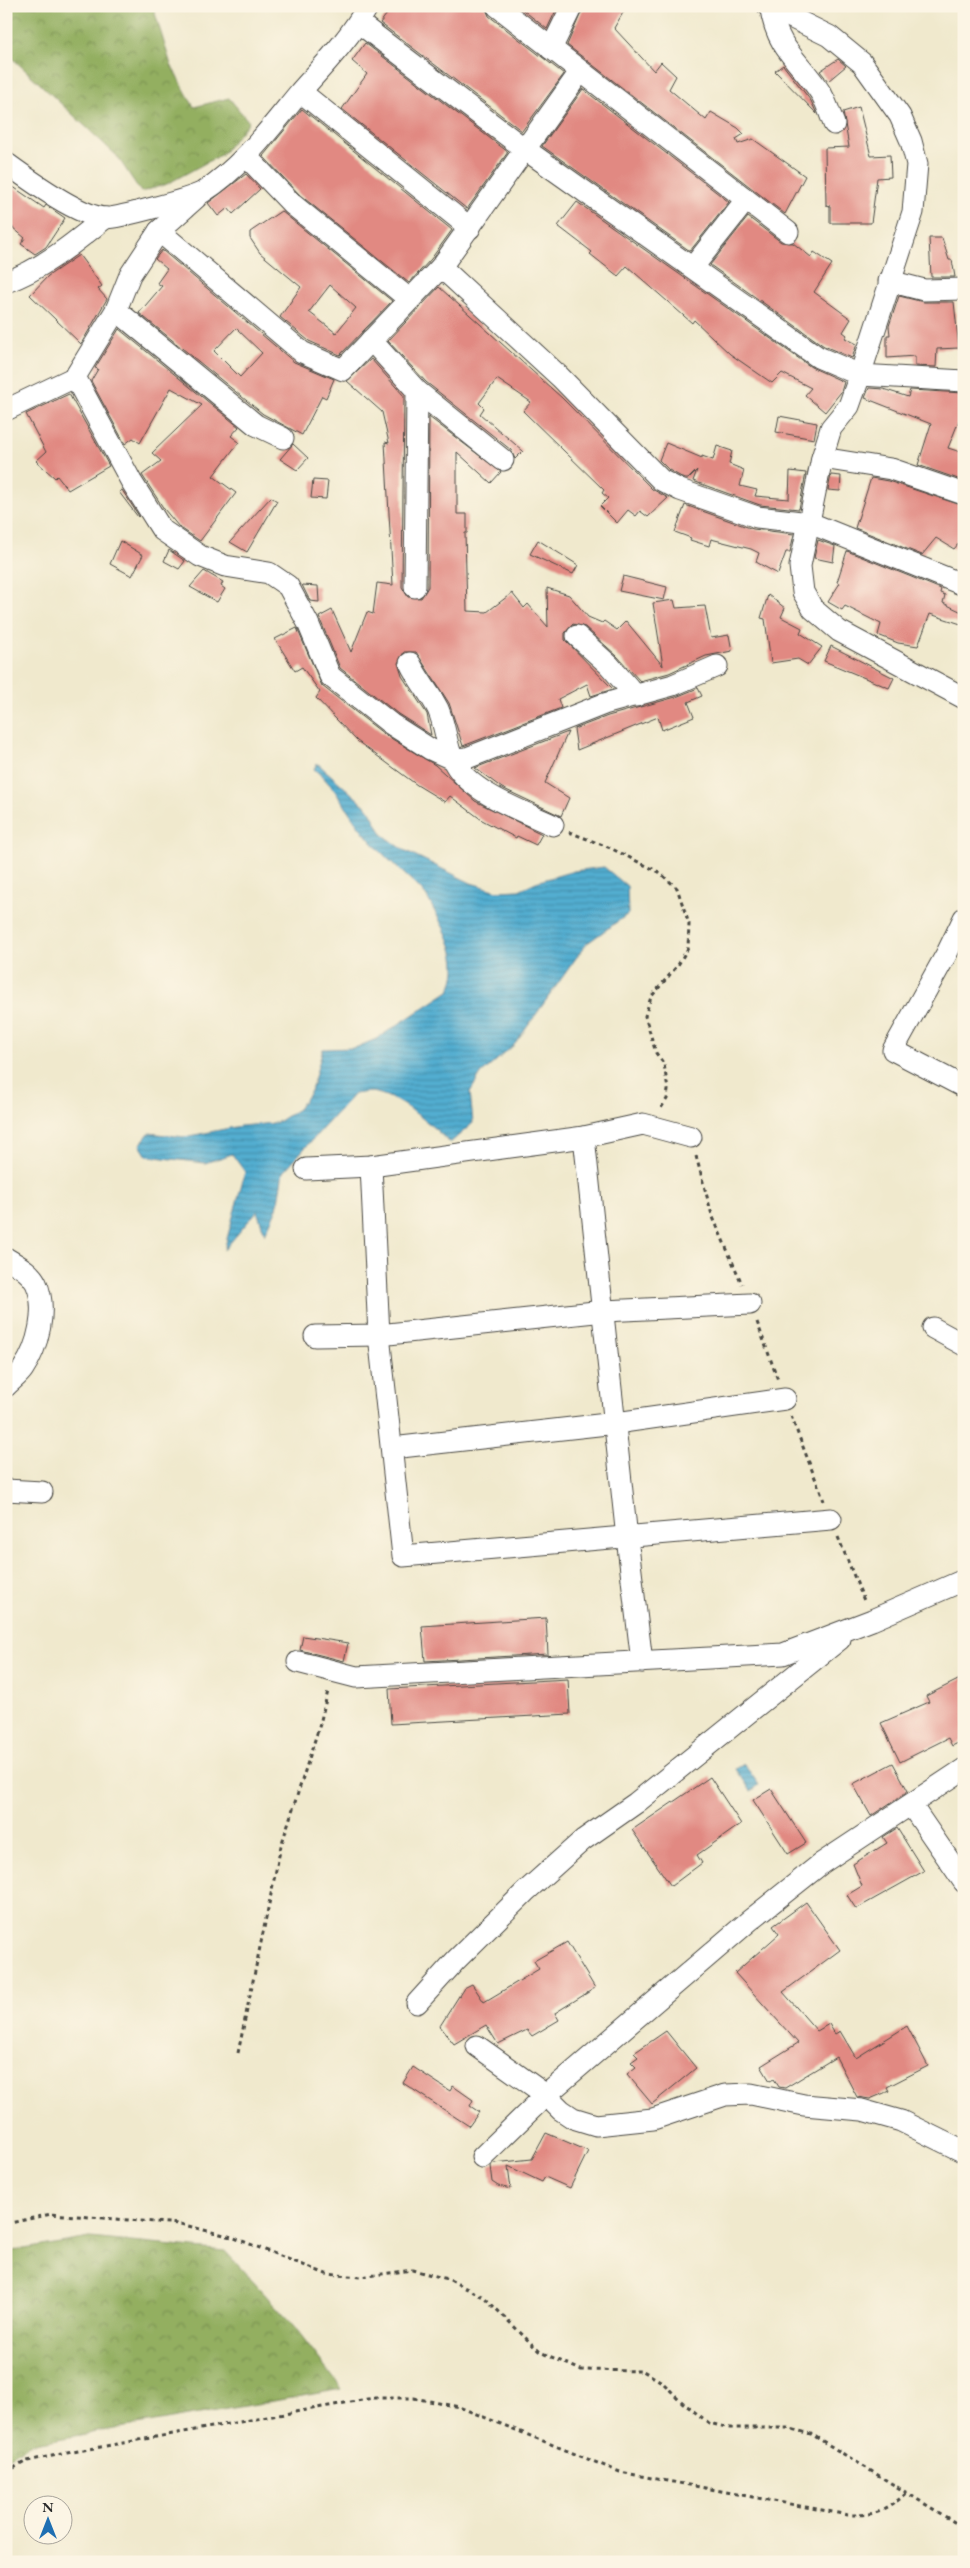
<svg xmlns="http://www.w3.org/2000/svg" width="970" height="2568" font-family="'EB Garamond',serif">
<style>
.forest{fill:url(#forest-crowns);stroke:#5f6d46}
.water{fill:url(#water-rules);stroke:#3e6c7e}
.building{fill:#e18982;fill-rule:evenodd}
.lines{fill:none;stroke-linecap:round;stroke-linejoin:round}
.minor-casing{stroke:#494843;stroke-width:23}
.path{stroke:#494843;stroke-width:3;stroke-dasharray:4 4;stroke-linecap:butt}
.minor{stroke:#fff;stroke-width:21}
</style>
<defs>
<pattern id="forest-crowns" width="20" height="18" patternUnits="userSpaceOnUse" patternTransform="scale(1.25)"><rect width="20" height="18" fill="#93af60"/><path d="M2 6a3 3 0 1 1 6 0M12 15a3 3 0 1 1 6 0" fill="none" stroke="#788f4f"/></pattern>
<pattern id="water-rules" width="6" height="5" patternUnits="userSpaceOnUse" patternTransform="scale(1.25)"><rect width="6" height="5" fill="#52add0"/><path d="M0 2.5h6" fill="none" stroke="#448da9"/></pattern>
</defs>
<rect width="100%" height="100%" fill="#fcf5e5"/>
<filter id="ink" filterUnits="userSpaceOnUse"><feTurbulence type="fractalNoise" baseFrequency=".02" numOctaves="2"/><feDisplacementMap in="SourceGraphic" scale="10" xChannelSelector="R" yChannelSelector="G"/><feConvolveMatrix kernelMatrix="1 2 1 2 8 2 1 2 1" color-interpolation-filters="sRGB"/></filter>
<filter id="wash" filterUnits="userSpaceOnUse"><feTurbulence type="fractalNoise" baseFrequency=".0096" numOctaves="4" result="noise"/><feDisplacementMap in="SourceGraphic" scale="20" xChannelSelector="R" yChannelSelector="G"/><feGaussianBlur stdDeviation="1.12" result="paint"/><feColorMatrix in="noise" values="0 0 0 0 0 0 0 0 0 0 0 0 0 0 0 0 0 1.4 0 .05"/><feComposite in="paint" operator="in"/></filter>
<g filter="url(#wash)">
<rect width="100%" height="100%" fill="#f0e9cd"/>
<g class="forest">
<polygon points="6,6 158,6 154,10 171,65 194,107 229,98 249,122 222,154 167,184 141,192 117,156 8,54"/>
<polygon points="90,2238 225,2251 294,2326 342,2389 29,2444 6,2458 6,2252"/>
</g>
<g class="water">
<path d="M317,763L369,809L382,834L404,850L471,883L498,891L519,890L536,882L574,871L604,867L627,886L628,914L586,944L515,1044L481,1074L470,1092L473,1123L450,1143C433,1126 402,1099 377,1093C371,1091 361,1093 354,1094L283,1172L277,1208L265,1234L257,1211L224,1250L245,1172L232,1154L205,1163L147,1156L140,1145L149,1133L185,1137L240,1126L276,1123L298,1109L311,1091L323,1049L355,1048L376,1039L449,991C464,964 448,935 435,912C431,905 428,897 423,892C404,872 383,857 366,835C347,813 338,788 314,769Z"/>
<polygon points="744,1764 759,1785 751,1791 736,1769"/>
</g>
<g id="blocks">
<g class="building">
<polygon points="393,6 485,6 489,16 564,74 522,131 380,23"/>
<polygon points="518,6 558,6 547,29"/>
<polygon points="584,6 627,6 614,28 654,71 661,62 676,76 669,89 706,120 711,112 738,128 744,134 736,139 738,144 753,139 805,176 785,214 567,45"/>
<polygon points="365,43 508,152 467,209 342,109 367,74 352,61"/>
<polygon points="838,59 846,66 828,81 820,71"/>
<polygon points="783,65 811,101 817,114 775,71"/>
<polygon points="583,89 729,202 690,251 542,146"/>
<polygon points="859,107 871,156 890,155 891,177 877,178 871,223 830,223 830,206 826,205 825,148 849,147 843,112"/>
<polygon points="302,109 452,230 431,259 409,283 300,195 263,156"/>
<polygon points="246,174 260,189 233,214 228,208 218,216 208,203"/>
<polygon points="6,182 44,208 46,205 65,218 46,247 35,254 21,244 25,238 6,222"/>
<polygon points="577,202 811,367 844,382 841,392 825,412 805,395 811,388 782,373 772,383 730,354 694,320 692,323 627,266 618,276 590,254 592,252 558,226"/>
<path d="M281,211L392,301L340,355L309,341L280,317L301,287L260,253L250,238V232ZM330,285L356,308L336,333L309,312Z"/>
<polygon points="748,217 781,242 793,243 811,257 814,252 832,264 814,292 851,319 843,332 847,335 845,338 857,344 852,358 824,346 710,265"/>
<polygon points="929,238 942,238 949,260 952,260 955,277 931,277"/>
<path d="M162,250L294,362L334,379L326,398L322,396L302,435L263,414L139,313L162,286L157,283L167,269L155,259ZM236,328L262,353L240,377L214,351Z"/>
<polygon points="79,255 102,286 98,289 107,299 81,344 30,295 48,276"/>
<polygon points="439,287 562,398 652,489 668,498 648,517 640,511 636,516 628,510 617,523 600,506 608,498 602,493 604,490 523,411 531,402 497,379 479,403 484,408 480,414 523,451 515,459 511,450 426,382 388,341"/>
<polygon points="899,296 924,302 954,302 959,348 937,349 936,367 915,366 915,356 887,358 887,335 890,335 889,326"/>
<polygon points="119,329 239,427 231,436 239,442 213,476 236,493 200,541 179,527 164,509 142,475 161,461 152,453 202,405 171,388 140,443 133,438 125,444 91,381 98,369 95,368"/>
<polygon points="371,359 404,396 402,587 408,597 421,598 428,587 429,417 501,472 491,483 457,452 457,514 467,514 467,533 465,533 467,611 487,612 512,593 524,608 528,604 548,627 547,588 569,595 588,617 602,623 604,621 617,630 626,621 663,666 653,603 674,600 676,608 705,606 711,638 729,635 732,651 706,656 669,673 640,681 617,656 585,627 573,624 565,633 565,640 613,689 591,696 587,684 558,699 561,708 463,746 449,703 416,652 404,652 398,663 402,676 427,714 431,735 398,714 340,668 319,617 332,610 351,652 367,612 373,614 377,583 393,585 385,442 389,443 382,412 347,381"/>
<polygon points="869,388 883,389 908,397 910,390 964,393 964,408 948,448 964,453 964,481 918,465 931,424 865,398"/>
<polygon points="69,394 109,466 68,490 57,476 55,478 36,461 46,452 26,414"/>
<polygon points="779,416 817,423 814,439 776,432"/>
<polygon points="666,443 702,458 702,456 713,460 717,446 732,451 729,464 744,470 740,486 757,490 755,496 789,499 790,471 806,473 799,509 760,505 693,481 697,470 688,479 685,479 669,470 659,460"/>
<polygon points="293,444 308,458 297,470 280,459"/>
<polygon points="831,475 841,476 840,491 828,490"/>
<polygon points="871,478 888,481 964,506 964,537 954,549 936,538 922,555 855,528"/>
<polygon points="313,480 328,481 326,499 311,498"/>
<polygon points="122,490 139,516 138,517 119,492"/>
<polygon points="271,497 277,501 247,552 230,542"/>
<polygon points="685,505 753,529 794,534 790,552 786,552 778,574 756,562 759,553 751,549 711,539 709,546 690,540 691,538 675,532"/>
<polygon points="538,540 578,565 573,574 530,554"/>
<polygon points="818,540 835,546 833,562 814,558"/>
<polygon points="120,541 143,555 132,576 110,564"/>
<polygon points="169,550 185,561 179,569 164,561"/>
<polygon points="847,551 941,589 940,593 945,595 943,603 964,613 964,625 930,614 918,646 898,643 878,635 881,624 845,606 842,610 828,602 840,583 837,582"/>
<polygon points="204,571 223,582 221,586 225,589 217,602 190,587"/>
<polygon points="623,576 667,587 664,600 619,591"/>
<polygon points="302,585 318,586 319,602 310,601"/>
<polygon points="768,595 785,608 781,617 802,628 800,633 822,647 808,665 798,659 771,663 765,619 761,618"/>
<polygon points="297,628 322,686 384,734 435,765 475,801 542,834 536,845 517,836 516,838 482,820 450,796 445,802 417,785 357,741 316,698 320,692 302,667 295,671 275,639"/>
<polygon points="831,646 894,678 889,688 824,661"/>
<polygon points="698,688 702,696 688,702 694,717 662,730 658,717 577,750 574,729 608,716 676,697"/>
<polygon points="568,732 545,783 569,798 561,816 502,788 475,768"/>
<polygon points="546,1618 548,1654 425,1661 422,1626"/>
<polygon points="303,1636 348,1643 344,1661 300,1650"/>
<polygon points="964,1677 964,1740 952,1746 948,1738 900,1762 881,1723 929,1702 926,1696"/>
<polygon points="568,1679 570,1714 391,1724 389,1689"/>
<polygon points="893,1763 908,1791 871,1816 853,1784"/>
<polygon points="710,1777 741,1824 697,1855 702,1863 671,1886 632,1830"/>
<polygon points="771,1789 806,1843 788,1854 753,1800"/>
<polygon points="897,1828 924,1871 856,1909 847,1895 862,1886 853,1864 887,1843 883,1837"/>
<polygon points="806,1902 840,1950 783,1992 817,2031 829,2024 835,2034 840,2031 856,2058 907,2026 928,2066 887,2087 889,2091 870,2099 857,2097 836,2057 785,2088 779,2087 774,2079 770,2081 761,2066 798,2043 735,1973 779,1934 773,1926"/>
<polygon points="567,1942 595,1988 555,2013 559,2020 532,2036 527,2030 498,2044 486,2025 454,2044 440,2026 464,1988 472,1984 484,2002 539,1969 534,1961"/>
<polygon points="666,2031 696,2068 652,2104 627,2074 636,2067 631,2062 638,2057 634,2053"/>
<polygon points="413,2067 450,2091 453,2086 473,2100 470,2106 479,2112 469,2126 403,2083"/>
<polygon points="546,2133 588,2151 570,2188 545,2177 542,2182 508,2166 511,2189 498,2186 492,2182 490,2166 494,2163 532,2159"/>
</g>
</g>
</g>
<g filter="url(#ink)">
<use href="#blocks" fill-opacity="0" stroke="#494843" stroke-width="1"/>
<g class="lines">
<defs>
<g id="minor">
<polyline points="497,6 788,232"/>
<polyline points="768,6 829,36 862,63 900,116 911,141 917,164 913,212 860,375 849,406 831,428 822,458 800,566 803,592 813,609 839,631 964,698"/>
<path d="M771,9C777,50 802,63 822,95C827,104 830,114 834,124"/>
<polyline points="359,23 526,150 818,357 860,375 964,381"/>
<polyline points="551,49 572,6"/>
<polyline points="301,92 470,228"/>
<polyline points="246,156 292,204 409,299"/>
<path d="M6,163C28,179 78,216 105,218C115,219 193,198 203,192C242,167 271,127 300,92C324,65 350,38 368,6"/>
<polyline points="159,231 302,352 343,370 441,267 580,72"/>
<polyline points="441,267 560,377 661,480 680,490 757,517 810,523 964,585"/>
<polyline points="693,267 746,200"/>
<polyline points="889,281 924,290 964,289"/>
<path d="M6,282C43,269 75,242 105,218"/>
<polyline points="116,310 256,425 283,438"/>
<polyline points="371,340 417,391 503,460"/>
<polyline points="75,377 131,481 162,530 200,556 225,566 269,573 288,586 308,623 330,676 391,724 430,749 452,759 467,758 604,704 673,685 717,666"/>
<polyline points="6,410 75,377 116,310 130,275 159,231 196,198"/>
<polyline points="822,458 891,469 964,494"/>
<polyline points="415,587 417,391"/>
<polyline points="577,636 609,665 636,696"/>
<path d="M410,663C418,680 430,693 438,709C445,725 446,742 452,758C465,791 522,811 553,825"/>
<polyline points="964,918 947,953 893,1050 964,1087"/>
<polyline points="584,1137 627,1538 642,1662"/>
<polyline points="371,1166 379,1335 403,1556 831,1519"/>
<polyline points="306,1169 371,1166 584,1137 643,1124 691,1137"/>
<path d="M6,1258C17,1265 30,1271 36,1283C48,1309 38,1347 23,1369C19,1375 12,1380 6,1386"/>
<polyline points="933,1328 964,1345"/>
<polyline points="315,1336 379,1335 604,1311 750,1304"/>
<polyline points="392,1448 616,1423 785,1399"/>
<polyline points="6,1490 42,1492"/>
<polyline points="298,1662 356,1677 783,1654 872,1620 964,1580"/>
<polyline points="911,1805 964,1882"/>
<polyline points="417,2003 456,1960 525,1892 583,1840 636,1803 840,1639"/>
<polyline points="477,2046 546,2095 561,2110 573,2118 596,2125 653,2119 725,2095 751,2094 804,2105 862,2110 901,2121 964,2152"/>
<polyline points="482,2157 546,2095 749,1921 822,1863 964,1769"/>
</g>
</defs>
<use href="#minor" class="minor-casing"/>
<g class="path">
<polyline points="569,832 608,847 659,872 677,888 689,924 688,948 678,965 651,997 645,1016 656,1053 664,1064 668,1090 667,1099 661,1108"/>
<polyline points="696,1156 712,1215 742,1284"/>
<polyline points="757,1322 778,1380"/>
<polyline points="791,1416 824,1501"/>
<polyline points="838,1537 865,1603"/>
<polyline points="238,2053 281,1846 320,1724 328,1691"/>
<polyline points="6,2224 51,2214 180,2224 232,2237 326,2274 360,2277 412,2270 448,2279 485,2298 540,2352 581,2370 643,2371 662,2382 682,2402 709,2423 730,2428 787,2428 811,2434 964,2528"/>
<path d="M6,2472L27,2461L67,2453L373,2398H414L459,2407L620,2472L848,2515C878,2515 884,2512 907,2493"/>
</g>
<use href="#minor" class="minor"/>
</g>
</g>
<rect width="970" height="2568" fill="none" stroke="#fcf5e5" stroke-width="25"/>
<g transform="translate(48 2520)"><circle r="24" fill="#fcf5e5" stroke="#a8a49b"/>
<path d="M0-4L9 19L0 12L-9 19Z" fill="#1f6fb2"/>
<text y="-8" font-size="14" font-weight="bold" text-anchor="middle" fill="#2b2b2b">N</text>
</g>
</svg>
